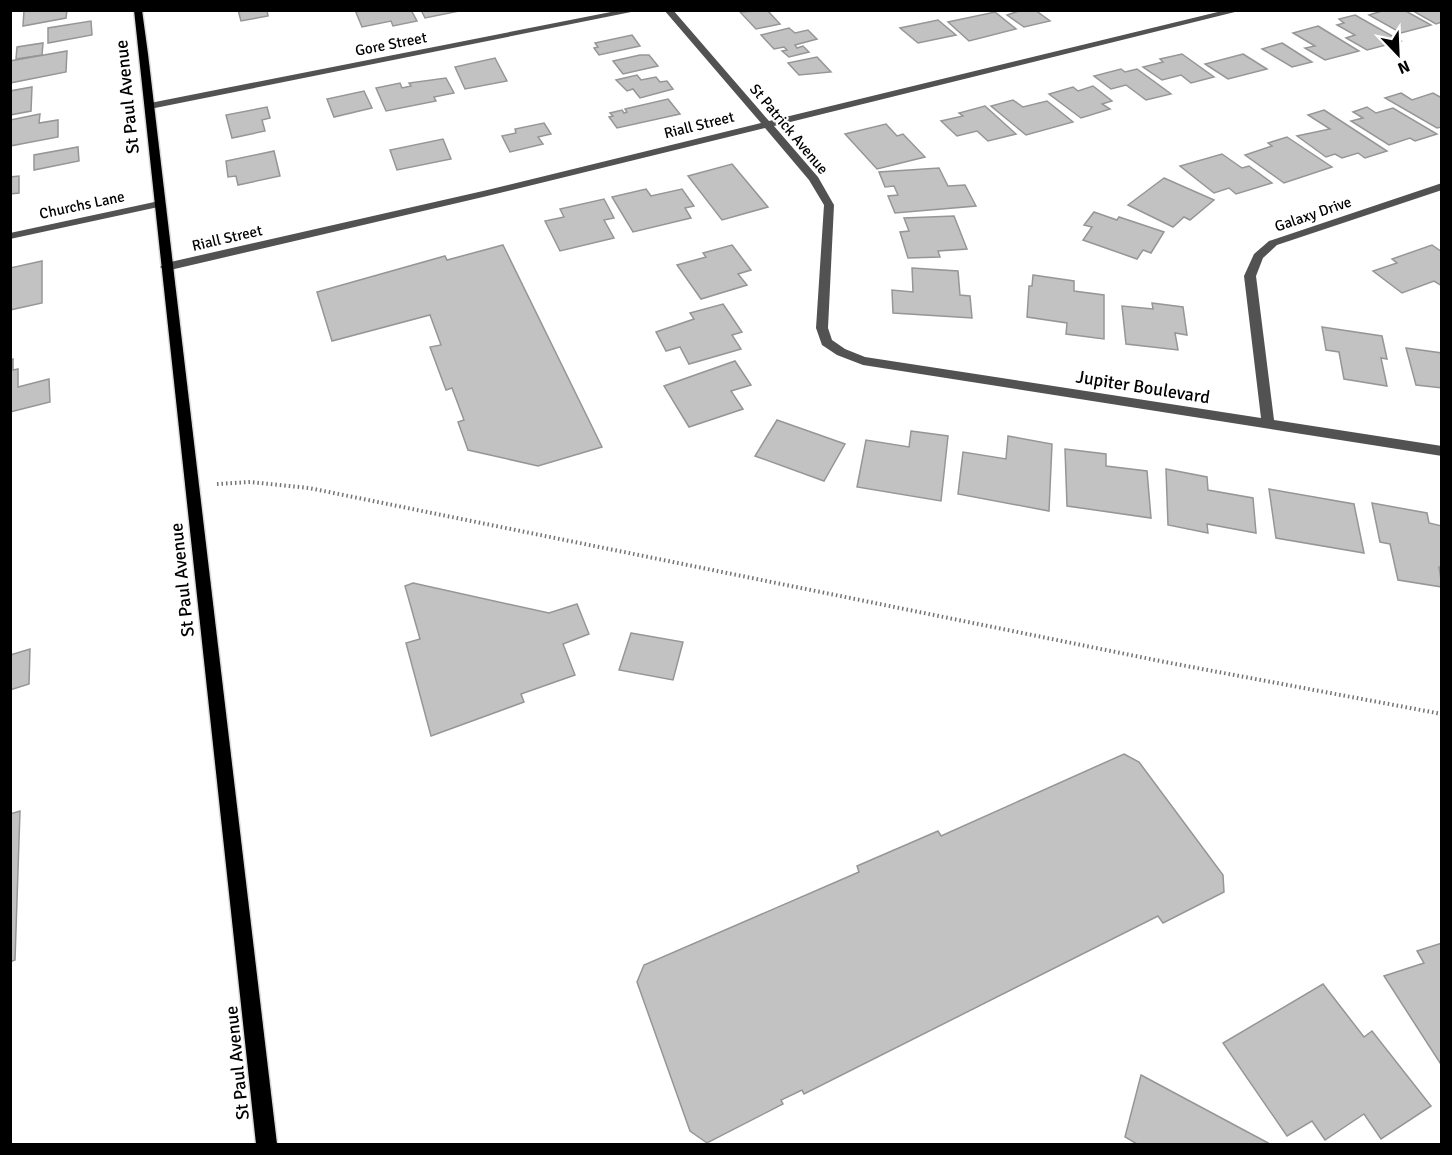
<svg xmlns="http://www.w3.org/2000/svg" width="1452" height="1155" font-family="Signika,sans-serif">
<style>
.building{fill:#c2c2c2;stroke:#969696;stroke-width:1.5}
.lines{fill:none;stroke-linecap:round;stroke-linejoin:round}
.major-casing{stroke:#dbdbdb;stroke-width:3}
.path{stroke:#747474;stroke-width:4;stroke-dasharray:1.5 3;stroke-linecap:butt}
.minor{fill:#525252;fill-rule:evenodd}
.major{fill:#000;fill-rule:evenodd}
.labels{text-anchor:middle;stroke-width:4.5;stroke-linejoin:round;paint-order:stroke}
.far-street-label{font-size:15px;fill:#000;stroke:#fff}
.street-label{font-size:18px;fill:#000;stroke:#fff}
</style>
<rect width="100%" height="100%" fill="#fff"/>
<g class="building">
<polygon points="24,10 67,10 66,18 23,26"/>
<polygon points="238,10 267,10 268,16 241,21"/>
<polygon points="355,10 411,10 417,21 393,26 391,21 362,27"/>
<polygon points="421,10 458,10 459,11 425,18"/>
<polygon points="767,10 780,24 756,29 740,12"/>
<polygon points="1013,10 1035,10 1050,21 1024,27 1007,15 1016,12"/>
<polygon points="1385,10 1404,10 1431,25 1401,33 1369,15"/>
<polygon points="1442,10 1442,22 1436,24 1413,11"/>
<polygon points="995,12 1016,29 969,41 948,22"/>
<polygon points="1355,15 1401,41 1367,50 1346,38 1355,35 1337,25 1344,23 1339,19"/>
<polygon points="938,20 956,35 918,43 900,28"/>
<polygon points="91,21 92,35 48,43 48,28"/>
<polygon points="1318,26 1359,51 1325,60 1305,48 1315,46 1293,33"/>
<polygon points="789,28 795,33 808,30 817,39 795,45 797,48 803,46 809,52 789,57 782,51 787,50 784,47 774,49 761,35"/>
<polygon points="632,35 640,46 599,55 594,48 598,47 595,43"/>
<polygon points="43,43 42,55 16,59 17,47"/>
<polygon points="1282,43 1312,62 1292,67 1262,49"/>
<polygon points="67,51 66,72 10,83 10,61"/>
<polygon points="1182,54 1214,77 1191,83 1181,75 1162,80 1143,67 1163,62 1160,59"/>
<polygon points="1243,54 1267,69 1228,79 1205,64"/>
<polygon points="640,55 649,55 658,66 623,74 613,61"/>
<polygon points="817,57 831,72 799,75 788,63"/>
<polygon points="495,58 507,81 465,89 455,67"/>
<polygon points="1121,69 1125,72 1137,69 1171,94 1146,100 1126,85 1111,89 1094,76"/>
<polygon points="637,75 641,80 656,77 660,82 667,81 673,89 640,98 633,89 627,91 616,80"/>
<polygon points="446,78 454,93 434,97 436,101 386,111 376,88 400,83 402,88 411,86 409,83"/>
<polygon points="1093,86 1112,101 1102,104 1110,109 1081,118 1049,94 1073,87 1078,91"/>
<polygon points="32,87 31,111 10,115 10,91"/>
<polygon points="364,91 372,108 334,117 327,99"/>
<polygon points="1401,93 1412,100 1433,93 1442,98 1442,127 1437,128 1385,98"/>
<polygon points="668,99 680,114 617,128 609,117 613,116 610,113 622,110 624,113 627,112 625,109"/>
<polygon points="1013,100 1023,107 1047,101 1073,122 1026,135 991,106"/>
<polygon points="985,106 1016,134 988,141 977,131 957,136 941,121 963,116 959,113"/>
<polygon points="267,107 270,118 262,120 265,131 232,138 226,115"/>
<polygon points="1367,107 1376,113 1393,108 1437,134 1415,141 1410,138 1389,145 1351,121 1363,118 1353,112"/>
<polygon points="1324,110 1387,151 1365,158 1358,153 1342,158 1335,154 1326,157 1297,136 1330,129 1308,115"/>
<polygon points="40,114 39,123 58,120 58,137 10,146 10,120"/>
<polygon points="544,123 551,134 538,137 543,144 510,152 502,136 516,133 515,129"/>
<polygon points="886,124 897,136 903,134 925,157 877,169 845,134"/>
<polygon points="1287,137 1332,167 1284,183 1245,155 1272,146 1268,143"/>
<polygon points="443,139 451,159 397,170 390,150"/>
<polygon points="78,147 79,161 34,170 34,155"/>
<polygon points="274,151 280,176 238,185 236,176 228,177 226,161"/>
<polygon points="1222,154 1242,168 1249,166 1272,183 1236,194 1229,188 1214,193 1180,166"/>
<polygon points="732,164 768,207 722,220 688,176"/>
<polygon points="939,168 948,186 965,185 976,206 895,213 888,196 898,195 894,186 885,187 879,172"/>
<polygon points="19,176 19,193 10,194 10,177"/>
<polygon points="1164,178 1214,200 1190,220 1184,217 1173,227 1128,205"/>
<polygon points="646,189 651,196 682,189 694,206 685,208 691,218 633,232 612,197"/>
<polygon points="604,199 614,218 604,220 614,238 560,251 545,221 564,217 560,209"/>
<polygon points="1094,212 1117,220 1119,217 1164,232 1151,253 1143,250 1137,259 1083,240 1092,227 1084,225"/>
<polygon points="954,216 967,249 938,251 940,257 908,258 900,232 909,231 904,218"/>
<polygon points="503,245 602,447 538,466 468,450 458,422 464,420 452,388 446,390 430,347 441,345 430,315 332,341 317,292 445,256 447,260"/>
<polygon points="732,245 751,270 738,274 747,285 701,299 677,265 706,257 703,253"/>
<polygon points="1432,245 1442,252 1442,286 1434,281 1402,293 1373,271 1397,263 1392,259"/>
<polygon points="42,261 42,303 10,310 10,268"/>
<polygon points="912,268 958,271 960,295 970,296 972,318 893,313 892,290 913,292"/>
<polygon points="1033,275 1074,281 1074,291 1104,295 1104,339 1066,334 1067,323 1027,317 1029,286 1032,286"/>
<polygon points="1152,303 1183,307 1187,335 1175,333 1178,350 1126,344 1122,306 1153,309"/>
<polygon points="723,304 742,332 732,335 741,349 689,364 680,347 666,351 656,332 694,319 690,313"/>
<polygon points="1322,327 1382,336 1387,359 1381,358 1387,386 1344,379 1339,352 1326,350"/>
<polygon points="1406,348 1442,353 1442,388 1416,385"/>
<polygon points="13,359 13,370 18,369 18,387 49,379 50,402 10,412 10,360"/>
<polygon points="735,361 751,385 731,391 743,409 689,427 664,386"/>
<polygon points="777,420 845,444 824,481 755,456"/>
<polygon points="911,431 948,436 941,501 857,487 866,440 909,447"/>
<polygon points="1008,436 1052,444 1049,511 958,494 963,452 1006,459"/>
<polygon points="1065,449 1106,454 1106,466 1147,471 1151,518 1067,506"/>
<polygon points="1166,469 1207,477 1208,490 1253,498 1256,533 1207,524 1208,533 1168,525"/>
<polygon points="1269,489 1354,504 1364,553 1276,538"/>
<polygon points="1372,503 1427,513 1429,523 1442,526 1442,567 1439,567 1442,587 1398,580 1390,544 1380,542"/>
<polygon points="413,583 549,613 577,604 589,634 563,644 575,675 521,694 524,702 431,736 406,643 420,639 405,586"/>
<polygon points="631,633 683,642 673,680 619,670"/>
<polygon points="30,649 29,684 10,690 10,655"/>
<polygon points="1124,754 1139,762 1223,875 1224,892 1163,923 1158,916 804,1094 802,1090 781,1100 783,1104 707,1143 690,1131 637,982 644,965 859,872 857,866 938,831 941,836"/>
<polygon points="20,811 15,960 10,962 10,814"/>
<polygon points="1442,943 1442,1066 1384,976 1424,963 1417,951"/>
<polygon points="1323,984 1364,1037 1372,1031 1431,1106 1381,1139 1364,1114 1325,1140 1312,1121 1287,1136 1223,1043"/>
<polygon points="1141,1075 1270,1144 1137,1144 1125,1137"/>
</g>
<g class="lines">
<defs>
<polygon id="major" points="134,10 142,10 148,54 277,1144 256,1144"/>
</defs>
<use href="#major" class="major-casing"/>
<polyline class="path" points="217,484 250,482 309,488 1165,662 1442,714"/>
<g class="minor">
<polygon points="621,10 641,10 150,109 145,106 150,103"/>
<polygon points="664,10 673,10 769,121 1226,10 1243,10 774,126 818,177 834,205 828,328 832,340 845,349 865,357 1261,418 1244,276 1254,254 1269,241 1442,183 1442,190 1277,245 1263,258 1256,276 1274,420 1442,446 1442,456 863,365 837,355 822,345 816,328 824,205 809,180 765,128 483,197 166,271 160,267 166,263 483,191 761,123"/>
<polygon points="159,201 163,202 163,206 10,239 10,233"/>
</g>
<use href="#major" class="major"/>
</g>
<g class="labels">
<g class="far-street-label">
<text transform="translate(391 44) rotate(-11)" y="5">Gore Street</text>
<text transform="translate(699 125) rotate(-14)" y="5">Riall Street</text>
<text transform="translate(789 129) rotate(50)" y="5">St Patrick Avenue</text>
<text transform="translate(82 205) rotate(-12)" y="5">Churchs Lane</text>
<text transform="translate(1313 214) rotate(-19)" y="5">Galaxy Drive</text>
<text transform="translate(227 238) rotate(-13)" y="5">Riall Street</text>
</g>
<g class="street-label">
<text transform="translate(127 97) rotate(-96)" y="6">St Paul Avenue</text>
<text transform="translate(1143 387) rotate(9)" y="6">Jupiter Boulevard</text>
<text transform="translate(182 580) rotate(-96)" y="6">St Paul Avenue</text>
<text transform="translate(237 1063) rotate(-96)" y="6">St Paul Avenue</text>
</g>
</g>
<rect width="1452" height="1155" fill="none" stroke="#000000" stroke-width="24"/>
<g transform="translate(1398 54) rotate(157)" stroke="#ffffff" stroke-width="4.5" paint-order="stroke">
<path d="M0-4.5L10 22L0 15L-10 22Z" fill="#000000"/>
<text y="-9" font-size="16" font-weight="bold" text-anchor="middle" fill="#000000">N</text>
</g>
</svg>
